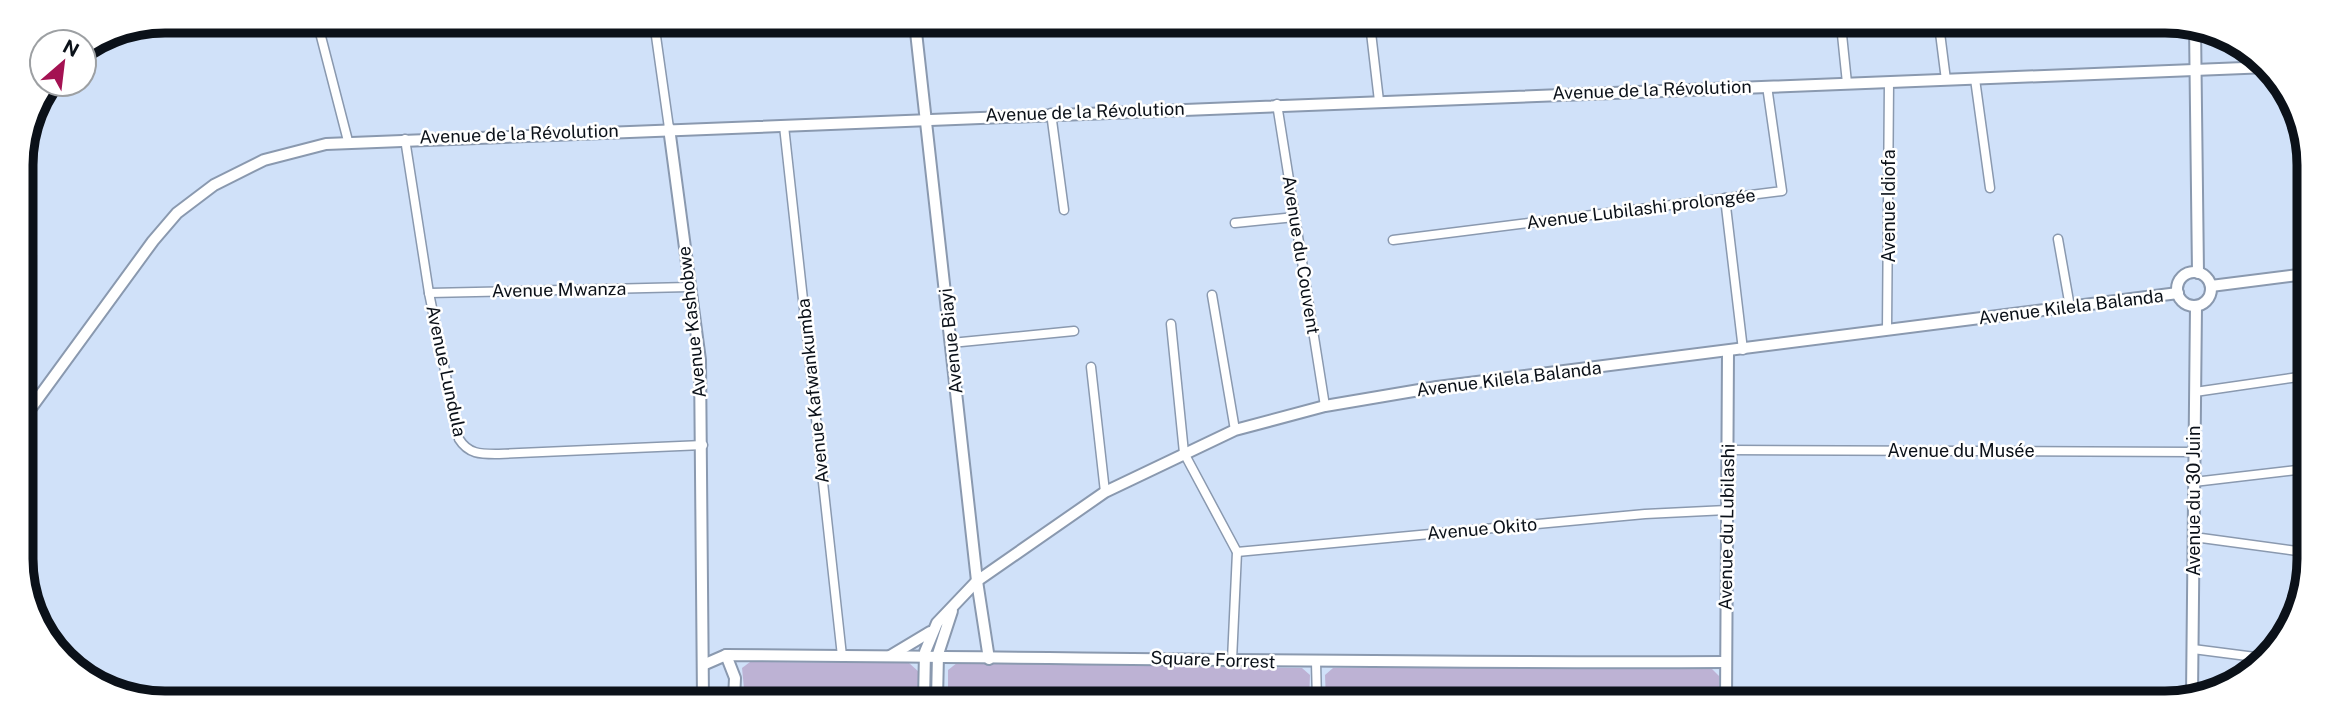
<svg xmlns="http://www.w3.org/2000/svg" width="2330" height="724" font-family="'Public Sans',sans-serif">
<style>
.green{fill:#bdb2d4}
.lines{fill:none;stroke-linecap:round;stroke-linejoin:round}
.street-casing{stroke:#8a99af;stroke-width:11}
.secondary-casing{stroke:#8a99af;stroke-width:14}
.street{stroke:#fff;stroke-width:8}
.secondary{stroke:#fff;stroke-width:10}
.labels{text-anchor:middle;stroke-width:5;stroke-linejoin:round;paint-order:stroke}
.street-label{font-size:18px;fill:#0b1119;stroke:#fff}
.rim{fill:none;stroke:#0b1119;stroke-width:9}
</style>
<rect width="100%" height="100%" fill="#d0e1f9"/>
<g class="green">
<polygon points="750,662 909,663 919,672 919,700 745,699 742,668"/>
<polygon points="957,663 1302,668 1310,675 1309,701 948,700 948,670"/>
<polygon points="1333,668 1711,668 1719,676 1719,702 1326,701 1325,675"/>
</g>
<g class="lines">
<defs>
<g id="street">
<polyline points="317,21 348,141"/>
<polyline points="654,22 669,128"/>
<polyline points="1370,24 1379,101"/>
<polyline points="1841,25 1847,83"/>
<polyline points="1939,25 1946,80"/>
<polyline points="1975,79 1990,188"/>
<polyline points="1277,104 1325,406"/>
<polyline points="1051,113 1064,210"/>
<polyline points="784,126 842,656"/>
<path d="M405,139L429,293L459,439C469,455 482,454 499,454L703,445"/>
<polyline points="1725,198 1743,350"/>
<polyline points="1235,223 1295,217"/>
<polyline points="2058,239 2070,307"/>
<polyline points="1393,240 1782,191 1767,86"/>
<polyline points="429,293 689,287"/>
<polyline points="1212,295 1235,430"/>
<polyline points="1171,324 1184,453 1237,552 1232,660"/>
<polyline points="1887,330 1889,82"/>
<polyline points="951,343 1074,331"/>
<polyline points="1091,367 1105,492"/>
<polyline points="23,387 35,402"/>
<polyline points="2195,392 2305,376"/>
<polyline points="1728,450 2194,452"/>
<polyline points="2194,482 2305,469"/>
<polyline points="2194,537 2304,552"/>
<polyline points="1237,552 1645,514 1727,510"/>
<polyline points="2193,649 2263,658"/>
<polyline points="1316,662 1317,701"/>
</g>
<g id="secondary">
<polyline points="915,23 977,581 989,659"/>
<polyline points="2195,26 2198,273"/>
<polyline points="669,128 700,360 703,699"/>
<circle cx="2194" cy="289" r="17"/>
<polyline points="2211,286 2306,274"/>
<polyline points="23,419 153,241 177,213 214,185 264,160 326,144 2269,67"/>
<polyline points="36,611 74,665"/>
<polyline points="726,655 735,678 734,699"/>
<polyline points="890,656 930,632"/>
<path d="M703,665L726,655C1059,657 1392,664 1726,662"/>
<polyline points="2192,696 2196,306"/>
<polyline points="924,700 925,652 937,623 977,581 1105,492 1235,430 1325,406 1437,387 2178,293"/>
<polyline points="937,700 938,654 952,611"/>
<polyline points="1726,702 1728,352"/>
</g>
</defs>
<use href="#street" class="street-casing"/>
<use href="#secondary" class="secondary-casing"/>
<use href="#street" class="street"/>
<use href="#secondary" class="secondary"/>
</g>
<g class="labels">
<g class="street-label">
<text transform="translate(1652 90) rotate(-2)" y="6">Avenue de la Révolution</text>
<text transform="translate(1085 112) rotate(-2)" y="6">Avenue de la Révolution</text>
<text transform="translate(519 134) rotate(-2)" y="6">Avenue de la Révolution</text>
<text transform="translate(1889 206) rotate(-90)" y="6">Avenue Idiofa</text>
<text transform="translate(1641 209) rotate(-7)" y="6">Avenue Lubilashi prolongée</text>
<text transform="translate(1301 255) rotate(81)" y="6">Avenue du Couvent</text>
<text transform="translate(559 290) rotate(-1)" y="6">Avenue Mwanza</text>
<text transform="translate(2071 307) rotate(-7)" y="6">Avenue Kilela Balanda</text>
<text transform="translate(692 322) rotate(-96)" y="6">Avenue Kashobwe</text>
<text transform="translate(951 341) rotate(-96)" y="6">Avenue Biayi</text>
<text transform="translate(446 371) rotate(78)" y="6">Avenue Lundula</text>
<text transform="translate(1509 379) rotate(-7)" y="6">Avenue Kilela Balanda</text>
<text transform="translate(813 391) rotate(-96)" y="6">Avenue Kafwankumba</text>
<text x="1961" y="457">Avenue du Musée</text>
<text transform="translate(2194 501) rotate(-90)" y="6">Avenue du 30 Juin</text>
<text transform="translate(1727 527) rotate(-89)" y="6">Avenue du Lubilashi</text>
<text transform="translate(1482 529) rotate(-5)" y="6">Avenue Okito</text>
<text transform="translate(1213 660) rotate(2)" y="6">Square Forrest</text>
</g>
</g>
<path d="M0 0H2330V724H0ZM165 33H2165A132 132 0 0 1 2297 165V559A132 132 0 0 1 2165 691H165A132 132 0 0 1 33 559V165A132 132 0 0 1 165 33Z" fill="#fff" fill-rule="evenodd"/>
<path class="rim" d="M165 33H2165A132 132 0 0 1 2297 165V559A132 132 0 0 1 2165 691H165A132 132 0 0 1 33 559V165A132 132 0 0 1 165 33Z"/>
<g transform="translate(63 63) rotate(28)"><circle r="33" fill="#ffffff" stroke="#9da0a3" stroke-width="2"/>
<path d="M0-5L12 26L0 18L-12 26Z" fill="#a41252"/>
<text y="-10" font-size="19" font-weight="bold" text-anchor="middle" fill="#0b1119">N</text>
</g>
</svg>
